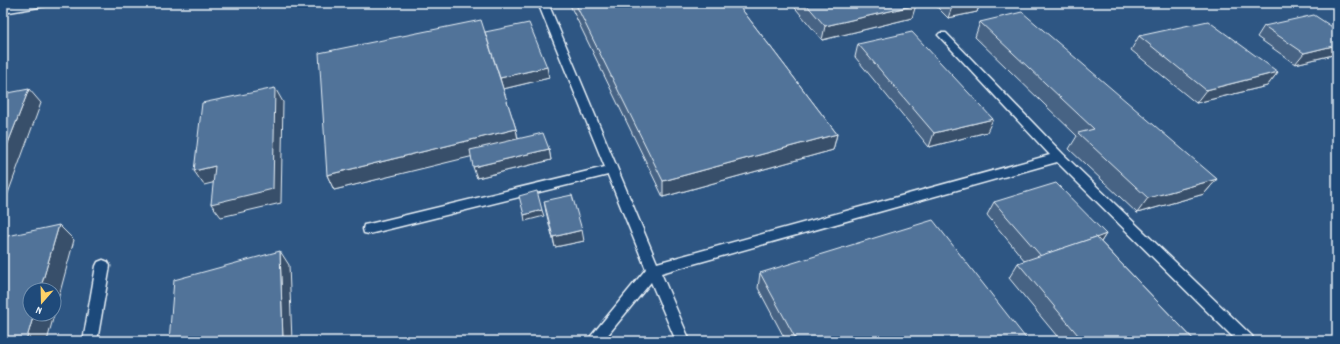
<svg xmlns="http://www.w3.org/2000/svg" width="1340" height="344" font-family="Dekko,sans-serif">
<style>
.built{fill:#2e5683;fill-rule:evenodd}
.lines{fill:none;stroke-linecap:round;stroke-linejoin:round}
.service-casing{stroke:#e8f1f8;stroke-width:3}
.service{fill:#1f4a7a;fill-rule:evenodd}
.wall{fill:#466384;stroke:#e8f1f8}
.shaded-wall{fill:#39506b;stroke:#e8f1f8}
.building{fill:#517399;stroke:#e8f1f8}
</style>
<rect width="100%" height="100%" fill="#1f4a7a"/>
<filter id="ink" filterUnits="userSpaceOnUse"><feTurbulence type="fractalNoise" baseFrequency=".025" numOctaves="2"/><feDisplacementMap in="SourceGraphic" scale="8" xChannelSelector="R" yChannelSelector="G"/><feConvolveMatrix kernelMatrix="1 2 1 2 8 2 1 2 1" color-interpolation-filters="sRGB"/></filter>
<g filter="url(#ink)">
<path class="built" d="M3,3H1337V341H3ZM30,290H54V314H30Z"/>
<g class="lines">
<defs>
<g id="service">
<polygon points="28,3 50,3 45,6 3,13 3,7"/>
<polygon points="538,3 548,3 657,263 1050,155 940,37 938,35 940,33 946,33 1063,154 1252,336 1254,341 1237,341 1057,162 661,273 690,341 676,341 651,282 603,341 587,341 646,269 608,175 369,234 364,233 363,229 364,225 369,224 605,167"/>
<polygon points="103,260 108,262 110,266 97,341 83,341 96,266 98,262"/>
</g>
</defs>
<use href="#service" class="service-casing"/>
<use href="#service" class="service"/>
</g>
<g class="wall">
<polygon points="569,3 737,3 837,134 833,150 663,197"/>
<polygon points="791,3 914,3 912,18 822,40"/>
<polygon points="933,3 980,3 977,12 948,18"/>
<polygon points="980,22 1217,179 1204,194 1137,213 1069,149 1077,136 975,37"/>
<polygon points="1264,26 1337,30 1337,54 1295,64 1257,37"/>
<polygon points="485,32 549,78 503,89 516,129 518,139 549,149 551,160 477,178 471,156 334,190 327,175 487,39"/>
<polygon points="1139,36 1278,72 1267,86 1196,103 1131,50"/>
<polygon points="858,44 987,132 929,147 855,57"/>
<polygon points="544,201 584,241 555,247 546,212"/>
<polygon points="994,202 1106,234 1101,242 1195,341 1061,341 1009,278 1018,263 1025,261 987,215"/>
<polygon points="760,273 1028,341 786,341 758,288"/>
</g>
<g class="shaded-wall">
<polygon points="971,3 980,3 977,12 948,18 952,7"/>
<polygon points="916,5 912,18 822,40 825,26"/>
<polygon points="1337,45 1337,54 1295,64 1304,53"/>
<polygon points="547,67 549,78 503,89 500,78"/>
<polygon points="1278,72 1267,86 1196,103 1206,90"/>
<polygon points="275,88 283,102 281,203 221,217 211,204"/>
<polygon points="29,89 41,103 3,207 3,156"/>
<polygon points="993,119 987,132 929,147 934,133"/>
<polygon points="516,129 519,145 334,190 327,175"/>
<polygon points="837,134 833,150 663,197 663,181"/>
<polygon points="549,149 551,160 477,178 473,167"/>
<polygon points="215,166 224,180 204,185 194,171"/>
<polygon points="1217,179 1204,194 1137,213 1148,198"/>
<polygon points="542,210 544,216 525,221 524,215"/>
<polygon points="59,225 74,240 47,341 26,341 34,314 54,314 54,290 40,290"/>
<polygon points="582,230 584,241 555,247 553,237"/>
<polygon points="1106,234 1097,248 1041,256"/>
<polygon points="280,251 289,265 292,341 283,341"/>
</g>
<g class="building">
<polygon points="575,3 737,3 837,134 663,181"/>
<polygon points="805,3 914,3 916,5 825,26"/>
<polygon points="948,3 971,3 952,7"/>
<polygon points="1022,12 1217,179 1148,198 1078,133 1094,129 980,22"/>
<polygon points="1314,15 1337,30 1337,45 1304,53 1264,26"/>
<polygon points="481,20 516,129 327,175 319,53"/>
<polygon points="1208,21 1278,72 1206,90 1139,36"/>
<polygon points="529,23 547,67 500,78 485,32"/>
<polygon points="912,32 993,119 934,133 858,44"/>
<polygon points="275,88 273,189 211,204 215,166 194,171 202,103"/>
<polygon points="29,89 3,156 3,94"/>
<polygon points="543,133 549,149 473,167 470,150"/>
<polygon points="1056,183 1106,234 1096,238 1096,237 1041,256 994,202"/>
<polygon points="537,191 542,210 524,215 519,196"/>
<polygon points="572,195 582,230 553,237 544,201"/>
<polygon points="933,220 1028,341 797,341 760,273"/>
<polygon points="59,225 40,290 30,290 30,314 34,314 26,341 3,341 3,237"/>
<polygon points="1096,237 1195,341 1083,341 1018,263"/>
<polygon points="280,251 283,341 169,341 174,280"/>
</g>
</g>
<rect width="1340" height="344" fill="none" stroke="#1f4a7a" stroke-width="16"/>
<rect x="8" y="8" width="1324" height="328" fill="none" stroke="#e8f1f8" stroke-width="1.5" filter="url(#ink)"/>
<g transform="translate(42 302) rotate(200)"><circle r="19" fill="#1f4a7a" stroke="#6f8dac"/>
<path d="M0-3L7 15L0 10L-7 15Z" fill="#ffd166"/>
<text y="-6" font-size="11" font-weight="bold" text-anchor="middle" fill="#e8f1f8">N</text>
</g>
</svg>
